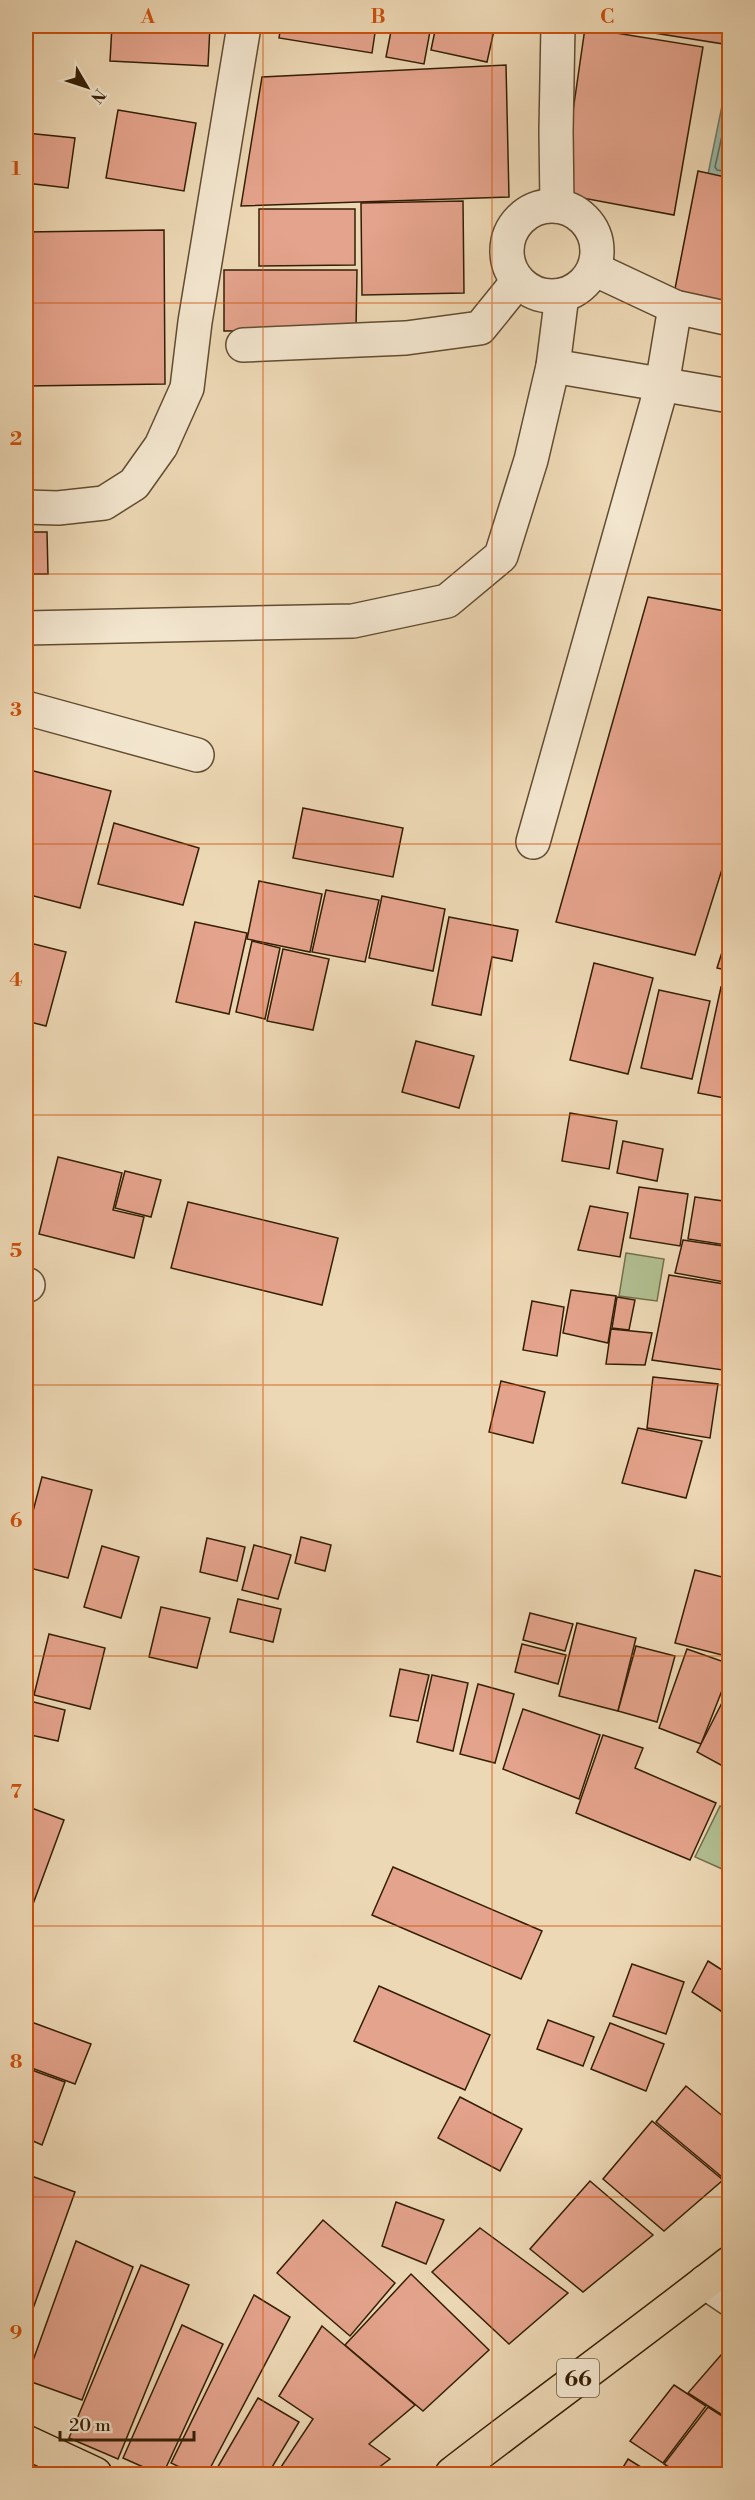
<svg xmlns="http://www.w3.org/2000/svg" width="755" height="2500" font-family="'Libre Bodoni',serif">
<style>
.green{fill:#b2c092;stroke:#736f4b;stroke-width:1.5}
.water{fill:#9abaaa;stroke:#717c68;stroke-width:1.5}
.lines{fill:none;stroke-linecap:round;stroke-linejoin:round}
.shore{stroke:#676c57;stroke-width:1.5}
.building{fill:#e4a38c;stroke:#341e04;stroke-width:1.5}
.minor-casing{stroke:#624c30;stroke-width:36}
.major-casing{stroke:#341e04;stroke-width:36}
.minor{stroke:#f3e6cf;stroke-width:33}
.major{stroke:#edd8b5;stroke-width:33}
.grid{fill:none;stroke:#cd500b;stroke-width:1.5;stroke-opacity:0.55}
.labels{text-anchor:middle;stroke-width:4.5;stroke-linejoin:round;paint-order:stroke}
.shield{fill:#f3e6cf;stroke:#6d5a41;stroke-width:1.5}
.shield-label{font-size:22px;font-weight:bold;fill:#341e04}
.neatline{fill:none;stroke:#cd500b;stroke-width:2}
.grid-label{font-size:20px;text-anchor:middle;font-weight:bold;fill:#cd500b}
</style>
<rect width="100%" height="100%" fill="#edd8b5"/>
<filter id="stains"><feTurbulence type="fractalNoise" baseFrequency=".00333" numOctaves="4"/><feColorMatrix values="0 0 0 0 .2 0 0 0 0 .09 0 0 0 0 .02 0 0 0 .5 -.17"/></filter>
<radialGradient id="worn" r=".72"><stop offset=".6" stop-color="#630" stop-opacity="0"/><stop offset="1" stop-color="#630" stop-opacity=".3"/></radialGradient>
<g class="green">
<polygon points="626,1253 664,1259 657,1301 619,1296"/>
<polygon points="720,1806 729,1810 729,1872 695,1857"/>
</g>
<polygon class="water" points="729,72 729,179 708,174"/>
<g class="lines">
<polyline class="shore" points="730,100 715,167 717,170 730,172"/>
</g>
<g class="building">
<polygon points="112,26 210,26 208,66 110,61"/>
<polygon points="281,26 376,26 372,53 279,38"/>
<polygon points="392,26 431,26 424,64 386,57"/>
<polygon points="436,26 495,26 487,62 431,50"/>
<polygon points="610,26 730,26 730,45"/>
<polygon points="585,28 703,47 674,215 561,194"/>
<polygon points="506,65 509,197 241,206 262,77"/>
<polygon points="118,110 196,123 184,191 106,178"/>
<polygon points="26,133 75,138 68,188 26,183"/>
<polygon points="698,171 730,178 730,310 673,299"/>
<polygon points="463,201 464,293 362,295 361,203"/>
<polygon points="259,209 355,209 355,265 259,266"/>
<polygon points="164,230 165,384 26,386 26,232"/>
<polygon points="224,270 357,270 356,330 224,331"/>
<polygon points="26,532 47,532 48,574 26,574"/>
<polygon points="648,597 730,612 730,844 695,955 556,922"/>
<polygon points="26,769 111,791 80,908 26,894"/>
<polygon points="303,808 403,828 393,877 293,858"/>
<polygon points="114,823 199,848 183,905 98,884"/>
<polygon points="259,881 322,894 310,952 247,939"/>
<polygon points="326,890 379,900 365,962 312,952"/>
<polygon points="730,890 730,921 722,918"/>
<polygon points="382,896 445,909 433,971 369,958"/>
<polygon points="449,917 518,930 512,961 492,957 481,1015 432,1005"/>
<polygon points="195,922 247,933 229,1014 176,1002"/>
<polygon points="730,927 730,971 717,968"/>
<polygon points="252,941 280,948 265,1019 236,1012"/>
<polygon points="26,942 66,952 46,1026 26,1021"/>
<polygon points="283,949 329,959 313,1030 267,1021"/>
<polygon points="594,963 653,978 628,1074 570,1060"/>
<polygon points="721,987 730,989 730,1099 698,1093"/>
<polygon points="659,990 710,1001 692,1079 641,1068"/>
<polygon points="416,1041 474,1056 459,1108 402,1092"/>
<polygon points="570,1113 617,1121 609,1169 562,1161"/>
<polygon points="623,1141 663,1149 657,1181 617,1173"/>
<polygon points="58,1157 122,1173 113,1210 144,1217 134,1258 39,1234"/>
<polygon points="125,1171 161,1180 151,1217 115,1208"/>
<polygon points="639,1187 688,1194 680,1246 630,1238"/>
<polygon points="695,1197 730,1202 726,1245 688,1239"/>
<polygon points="188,1202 338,1238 322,1305 171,1268"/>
<polygon points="590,1206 628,1213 620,1257 578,1250"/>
<polygon points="683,1240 730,1247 730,1283 675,1273"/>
<polygon points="669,1275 730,1285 730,1371 652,1360"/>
<polygon points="571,1290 616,1296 608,1343 563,1333"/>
<polygon points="617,1297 635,1300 629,1330 612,1328"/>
<polygon points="532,1301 564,1307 557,1356 523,1350"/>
<polygon points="611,1329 652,1333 645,1365 606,1364"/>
<polygon points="653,1377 718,1384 710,1438 647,1428"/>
<polygon points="501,1381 545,1392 533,1443 489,1432"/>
<polygon points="638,1428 702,1441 686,1498 622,1483"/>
<polygon points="42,1477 92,1490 68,1578 26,1567 26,1538"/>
<polygon points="301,1537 331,1545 325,1571 295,1563"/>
<polygon points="207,1538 245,1547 237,1581 200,1572"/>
<polygon points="254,1545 291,1555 278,1599 242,1590"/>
<polygon points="102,1546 139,1557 121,1618 84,1607"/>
<polygon points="695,1570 730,1579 730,1657 675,1643"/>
<polygon points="238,1599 281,1609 273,1642 230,1632"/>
<polygon points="161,1607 210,1618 197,1668 149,1657"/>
<polygon points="530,1613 573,1624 565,1651 523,1640"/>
<polygon points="577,1623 636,1638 618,1711 559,1696"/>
<polygon points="49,1634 105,1648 90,1709 34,1695"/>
<polygon points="522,1644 566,1655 558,1684 515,1672"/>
<polygon points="636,1646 675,1656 657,1722 618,1711"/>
<polygon points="687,1649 730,1664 730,1670 701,1744 659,1728"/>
<polygon points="400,1669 429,1675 418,1721 390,1716"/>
<polygon points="432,1675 468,1683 453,1751 417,1742"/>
<polygon points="478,1684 514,1694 495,1763 460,1754"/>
<polygon points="730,1687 730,1770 697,1752"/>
<polygon points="26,1700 65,1710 58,1741 26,1734"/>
<polygon points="523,1709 600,1735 579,1799 503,1769"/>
<polygon points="603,1735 643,1748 635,1768 716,1803 690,1860 576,1813"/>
<polygon points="26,1806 64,1820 26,1923"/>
<polygon points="393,1867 542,1931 521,1979 372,1915"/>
<polygon points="708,1961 730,1975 730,2017 692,1992"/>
<polygon points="632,1964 684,1982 666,2034 613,2016"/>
<polygon points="379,1986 490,2035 465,2090 354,2041"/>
<polygon points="26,2020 91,2044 75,2084 26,2066"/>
<polygon points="548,2020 594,2037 583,2066 537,2049"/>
<polygon points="610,2023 664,2044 646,2091 591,2069"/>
<polygon points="26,2068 65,2082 42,2145 26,2138"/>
<polygon points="686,2086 730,2122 728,2182 656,2122"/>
<polygon points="460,2097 522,2129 500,2171 438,2138"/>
<polygon points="652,2121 723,2180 664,2231 603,2179"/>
<polygon points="26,2174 75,2192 26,2328"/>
<polygon points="590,2181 653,2235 583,2292 530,2249"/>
<polygon points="396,2202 444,2220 426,2264 382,2246"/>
<polygon points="323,2220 395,2283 350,2336 277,2273"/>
<polygon points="480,2228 568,2293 509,2344 432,2272"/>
<polygon points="76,2241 133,2267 82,2400 26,2380"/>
<polygon points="141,2265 189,2285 118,2459 69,2438"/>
<polygon points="411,2274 489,2350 423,2411 345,2345"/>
<polygon points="254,2295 290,2317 207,2474 194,2474 171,2463"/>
<polygon points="182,2325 223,2344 163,2474 159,2474 123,2458"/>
<polygon points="322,2326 415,2405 369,2444 390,2459 370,2474 277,2473 313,2419 279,2396"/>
<polygon points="721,2355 730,2361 730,2420 688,2393"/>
<polygon points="674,2385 706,2406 663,2463 630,2441"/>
<polygon points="258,2398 299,2422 268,2474 223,2474 216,2470"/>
<polygon points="708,2407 730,2421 730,2469 722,2474 680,2474 664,2464"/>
<polygon points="628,2459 652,2474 619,2474"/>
</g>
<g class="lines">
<defs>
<g id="minor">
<polyline points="557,206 556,131 558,26"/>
<circle cx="552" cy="251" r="45"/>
<polyline points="594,269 675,307 730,319"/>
<polyline points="243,345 406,338 480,328 518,281"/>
<polyline points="553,366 730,396"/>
<polyline points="26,507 58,508 104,503 134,484 161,446 187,388 195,322 244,26"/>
<polyline points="26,628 353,621 447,601 501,556 531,460 553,366 562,295"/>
<polyline points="26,708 197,755"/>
<polyline points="533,842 662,385 675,307"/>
<polyline points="26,1285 28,1285"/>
<polyline points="705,2282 730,2299"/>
</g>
<g id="major">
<polyline points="26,2442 95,2474"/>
<path d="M452,2474C544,2403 638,2335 730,2263"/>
</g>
</defs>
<use href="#minor" class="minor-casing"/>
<use href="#major" class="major-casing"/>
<use href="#minor" class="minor"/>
<use href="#major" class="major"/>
</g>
<path class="grid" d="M263,26V2474M492,26V2474M26,303H730M26,574H730M26,844H730M26,1115H730M26,1385H730M26,1656H730M26,1926H730M26,2197H730"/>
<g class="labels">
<rect class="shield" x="557" y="2359" width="42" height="38" rx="4.5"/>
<g class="shield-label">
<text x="578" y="2386">66</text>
</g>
</g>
<rect width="755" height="2500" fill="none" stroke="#edd8b5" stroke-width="66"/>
<g transform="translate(87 87) rotate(129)" stroke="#f3e6cf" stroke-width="4.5" paint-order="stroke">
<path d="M0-4.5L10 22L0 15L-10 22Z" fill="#341e04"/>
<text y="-9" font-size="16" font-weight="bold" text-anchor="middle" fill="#341e04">N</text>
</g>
<path d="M60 2431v9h134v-9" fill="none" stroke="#341e04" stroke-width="3"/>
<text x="69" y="2431" font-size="18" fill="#341e04" stroke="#f3e6cf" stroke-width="4.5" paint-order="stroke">20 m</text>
<rect x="33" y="33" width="689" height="2434" class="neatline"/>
<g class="grid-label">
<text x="148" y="23">A</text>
<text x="378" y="23">B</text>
<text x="607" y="23">C</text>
<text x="16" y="175">1</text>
<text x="16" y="445">2</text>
<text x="16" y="716">3</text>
<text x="16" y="986">4</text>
<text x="16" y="1257">5</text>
<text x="16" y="1527">6</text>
<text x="16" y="1798">7</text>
<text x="16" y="2068">8</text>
<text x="16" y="2339">9</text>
</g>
<rect width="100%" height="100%" filter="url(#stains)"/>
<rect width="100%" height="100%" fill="url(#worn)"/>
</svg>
